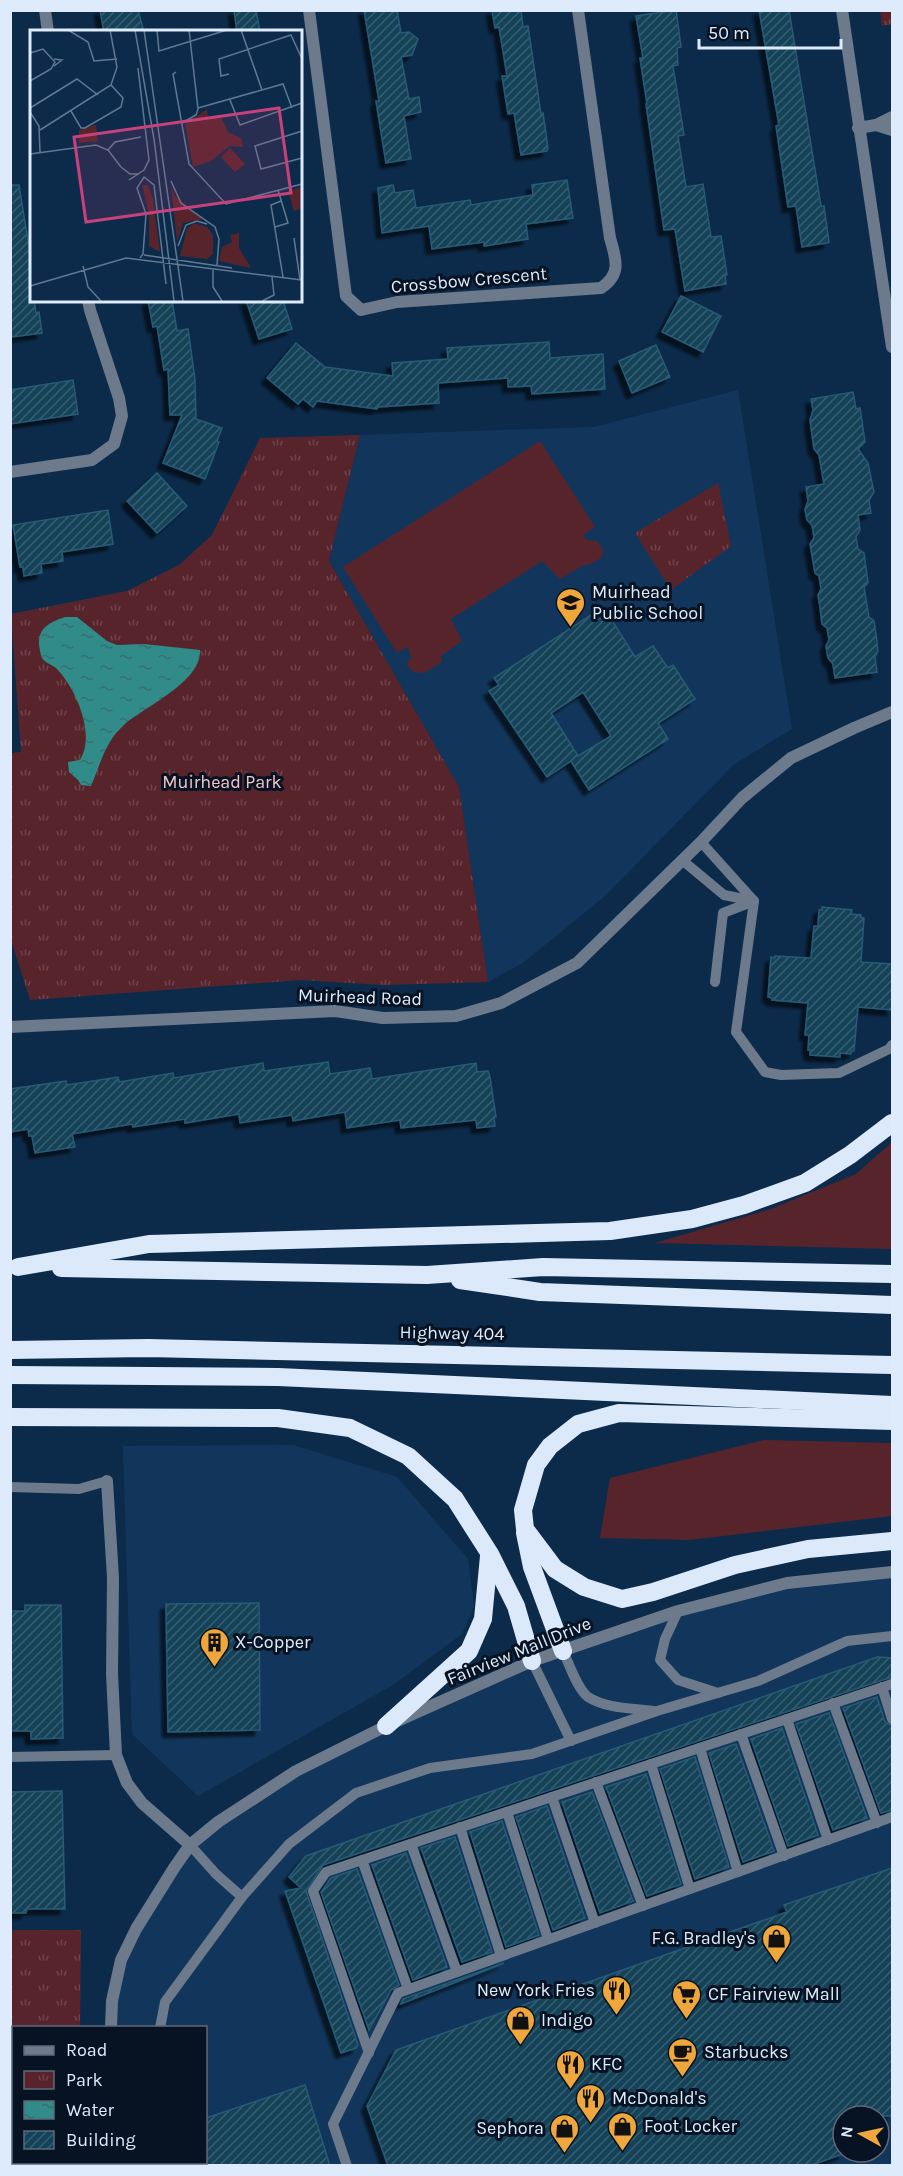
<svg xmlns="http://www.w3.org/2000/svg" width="903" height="2176" font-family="Karla,sans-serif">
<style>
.built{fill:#12365b;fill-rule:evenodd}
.grass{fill:#58242c}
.park{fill:url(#park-tufts)}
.water{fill:url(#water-ripples)}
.building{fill:url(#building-hatch);stroke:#275b75;stroke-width:1.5;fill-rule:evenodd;filter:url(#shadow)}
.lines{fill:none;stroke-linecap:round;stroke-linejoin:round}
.service{stroke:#6c7a8b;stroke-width:10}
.minor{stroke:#6c7a8b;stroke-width:12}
.tertiary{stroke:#6c7a8b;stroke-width:12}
.motorway{stroke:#dbe9fa;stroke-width:18}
.labels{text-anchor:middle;stroke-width:6;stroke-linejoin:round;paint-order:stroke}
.street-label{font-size:18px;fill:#ddebfc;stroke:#071322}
.poi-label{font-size:18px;fill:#ddebfc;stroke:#071322;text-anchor:start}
.park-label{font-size:18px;fill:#f4c4c8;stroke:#071322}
.inset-road{fill:none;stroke:#607892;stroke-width:1.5}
.view{fill:#c7427b;fill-opacity:0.15;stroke:#c7427b;stroke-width:3}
.inset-edge{fill:none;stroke:#ddebfc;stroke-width:3}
</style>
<defs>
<pattern id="park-tufts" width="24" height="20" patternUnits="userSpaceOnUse" patternTransform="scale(1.5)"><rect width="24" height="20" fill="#58242c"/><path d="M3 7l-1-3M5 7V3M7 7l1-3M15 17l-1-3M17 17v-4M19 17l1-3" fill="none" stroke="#70444c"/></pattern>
<pattern id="water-ripples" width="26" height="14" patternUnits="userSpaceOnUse" patternTransform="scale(1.5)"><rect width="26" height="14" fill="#308b89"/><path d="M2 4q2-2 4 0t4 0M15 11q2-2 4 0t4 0" fill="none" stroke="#376f71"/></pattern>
<pattern id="building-hatch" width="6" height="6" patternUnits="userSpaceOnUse" patternTransform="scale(1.5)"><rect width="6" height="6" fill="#134359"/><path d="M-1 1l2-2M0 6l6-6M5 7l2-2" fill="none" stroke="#355e72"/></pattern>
<filter id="shadow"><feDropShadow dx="-5.5" dy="5.5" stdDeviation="1.5" flood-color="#0009"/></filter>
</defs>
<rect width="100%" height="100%" fill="#0c2b4b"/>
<g class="built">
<polygon points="738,390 792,729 733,765 605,896 524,962 488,982 459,787 329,561 360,435 594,427"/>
<polygon points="293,1445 397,1477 468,1559 474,1606 462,1634 393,1685 198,1796 132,1734 123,1446"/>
<path d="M892,1572V2165L110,2166V2163L206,2162V2028L111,2027L121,1960L190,1845L296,1771L532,1661L787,1583ZM843,2116H879V2152H843Z"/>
</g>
<g class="grass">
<polygon points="540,441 595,527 583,535 587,540 597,541 603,550 602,557 589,565 583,565 560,579 542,561 451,619 462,641 441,656 442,662 424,673 414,672 406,664 411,659 408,647 397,653 343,567"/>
<polygon points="892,1142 892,1249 655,1243 771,1209 856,1174"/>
<polygon points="764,1440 892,1443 892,1516 689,1540 600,1538 610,1478"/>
</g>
<g class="park">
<polygon points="880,11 892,11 892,24 882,26"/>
<polygon points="360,435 329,561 459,787 488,982 384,985 301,980 30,1000 11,940 10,753 21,752 11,614 127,591 179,565 212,535 260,438"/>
<polygon points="718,483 731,546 671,590 635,533"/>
<polygon points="11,1930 81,1930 80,2027 14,2028 13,2129 10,2129"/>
</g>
<path class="water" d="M65,617H77L107,641L117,645L144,644L200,650C202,682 144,707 124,725C106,740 100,765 91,786L81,785L78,780L69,772L68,762L80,760C96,734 76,689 57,669C53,665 45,663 42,658C40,654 40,649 39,645C38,627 51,622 65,617Z"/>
<g class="building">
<polygon points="100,10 138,10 144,32 104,32"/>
<polygon points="234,10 256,10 260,32 237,32"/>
<polygon points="364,10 397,10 401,33 409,32 418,39 412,55 401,57 409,99 419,97 421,112 404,116 411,159 386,163 376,101 379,101"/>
<polygon points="492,10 521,10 523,27 528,26 541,114 543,113 548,148 547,151 521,155 514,113 508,114 502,76 507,76 499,27 495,28"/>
<polygon points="676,10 681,47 677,48 678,65 673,66 684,135 678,136 686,187 703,184 711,237 721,236 727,275 725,275 726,284 685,291 675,229 664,230 646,104 647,104 640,58 643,58 636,16"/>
<polygon points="759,10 789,10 821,206 824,206 829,242 827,243 802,247 796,206 788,207 776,126 779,125"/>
<polygon points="567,180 573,218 526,224 528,239 484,246 484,242 432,249 429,226 382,233 378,188 393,185 395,193 413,190 416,208 470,200 471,205 533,195 532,185"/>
<polygon points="10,185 19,185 30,253 32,253 32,300 34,300 36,313 39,312 42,333 12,337 10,326"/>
<polygon points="681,296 721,316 703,352 662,332"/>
<polygon points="148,300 172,300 177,331 188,329 195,379 196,419 222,428 217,441 219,442 205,479 163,463 182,415 170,415 168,369 164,370 157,326 153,327"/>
<polygon points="246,300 283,300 292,329 259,339"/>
<polygon points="549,342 550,358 603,354 605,389 532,394 531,386 508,387 508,378 438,383 439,403 378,407 377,409 317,401 313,407 303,399 298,404 267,378 296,343 325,367 393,376 392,363 448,359 447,348"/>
<polygon points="656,345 670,377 632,393 619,361"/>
<polygon points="73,380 78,414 10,424 10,390"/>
<polygon points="853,392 856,409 860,408 865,442 858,449 868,463 874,492 869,500 871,513 858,515 860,530 856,537 858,549 864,553 868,583 864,587 869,617 874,621 876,634 878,651 875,657 877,672 835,678 833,664 828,658 826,646 829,640 827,628 822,624 820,607 818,595 821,589 819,576 815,573 810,544 814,538 812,525 807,520 805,509 808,501 806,487 824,484 819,455 814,449 810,420 813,410 811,399"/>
<polygon points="157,473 187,506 157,533 127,501"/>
<polygon points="108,510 113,544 62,552 63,561 41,564 42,573 24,576 23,567 20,567 13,525"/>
<path d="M594,613L598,620L608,614L635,657L653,646L668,668L673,665L695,699L658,723L668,739L589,790L571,761L547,777L489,691L499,685L494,678ZM583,692L611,736L578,756L551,713Z"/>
<polygon points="822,907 852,910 851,914 861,915 860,917 864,918 861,962 892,964 892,1010 858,1007 854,1051 851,1051 851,1054 840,1053 840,1057 810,1055 810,1050 808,1050 809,1035 805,1035 808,1003 772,1000 772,998 768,997 771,957 775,958 775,956 811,958 814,926 818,926 819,910 822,910"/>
<polygon points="328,1062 330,1074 370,1068 372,1079 476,1063 477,1072 488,1071 490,1077 496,1117 494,1117 495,1126 477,1128 476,1120 401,1128 400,1120 347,1128 345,1112 293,1121 292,1115 240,1123 239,1114 185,1123 185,1119 133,1127 132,1124 72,1134 75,1147 35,1153 32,1136 29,1136 28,1129 10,1132 10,1089 66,1081 67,1085 118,1077 119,1082 173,1073 174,1078 263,1063 264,1071"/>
<polygon points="259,1603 260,1730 168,1732 166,1604"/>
<polygon points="25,1605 61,1605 63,1738 31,1739 31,1731 10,1731 10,1611 25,1611"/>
<polygon points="877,1657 892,1658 892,1677 323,1865 306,1891 358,2045 356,2048 341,2053 285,1891 301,1888 289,1877 306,1856"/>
<polygon points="877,1697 885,1722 892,1726 892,1810 881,1813 843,1708"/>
<polygon points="829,1713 867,1818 833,1830 796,1724"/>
<polygon points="782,1728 818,1835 788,1846 751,1739"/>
<polygon points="736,1744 774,1851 743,1862 709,1753"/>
<polygon points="695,1757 729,1867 695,1879 660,1769"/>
<polygon points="646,1774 681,1884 647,1896 606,1787"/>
<polygon points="62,1791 65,1909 27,1909 26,1913 10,1913 11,1792"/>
<polygon points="592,1792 633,1901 600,1913 562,1802"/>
<polygon points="547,1806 585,1918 553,1930 516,1817"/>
<polygon points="502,1821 539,1935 506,1947 470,1832"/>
<polygon points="455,1837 492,1952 462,1962 421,1848"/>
<polygon points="406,1853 447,1967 413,1980 372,1865"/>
<polygon points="892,1868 892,2116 843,2116 843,2154 809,2166 388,2166 367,2106 396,2050 787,1912 784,1905"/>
<polygon points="357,1869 399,1985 391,1990 369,2030 321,1892 331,1878"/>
<polygon points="504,1963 401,2004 403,1999"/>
<polygon points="305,2085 330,2166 206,2166 206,2118"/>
</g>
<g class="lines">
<g class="service">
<polyline points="701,842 754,901 736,1032 765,1072 781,1075 839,1073 889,1049 892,1045"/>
<polyline points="682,860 724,895 754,901"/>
<polyline points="715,982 723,913 754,901"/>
<polyline points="10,1487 79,1489 107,1481"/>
<polyline points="678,1611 665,1639 660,1660 678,1680 718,1693"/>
<path d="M563,1651C569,1663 577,1689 588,1697C607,1709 632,1708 653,1711"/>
<polyline points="532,1661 571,1741"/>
<polyline points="882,1687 892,1719"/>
<polyline points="833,1703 877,1823"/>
<polyline points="787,1719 828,1840"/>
<polyline points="741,1734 784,1856"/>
<polyline points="700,1748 738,1872"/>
<polyline points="10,1757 116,1755"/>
<polyline points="651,1764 690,1889"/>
<polyline points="596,1782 643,1906"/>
<polyline points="552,1797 595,1923"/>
<polyline points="507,1812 548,1939"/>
<polyline points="460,1827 501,1956"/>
<polyline points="411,1844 457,1972"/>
<polyline points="190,1845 216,1874 242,1897"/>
<polyline points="362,1860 408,1989"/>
<polyline points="160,2028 165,2002 242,1897 289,1844 356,1793 430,1768 532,1754 657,1711 758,1681 847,1641 892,1636"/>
<polyline points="369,2053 313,1891 326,1872 892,1684"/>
<polyline points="156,2162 156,2166"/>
<polyline points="347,2166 333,2124 398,1993 892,1817"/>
</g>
<g class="minor">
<polyline points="45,10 48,32"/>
<path d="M309,10L346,296L361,310L397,302L601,288C622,274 616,259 610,238L578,10"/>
<polyline points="842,10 892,347"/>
<polyline points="876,125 892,130"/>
<polyline points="858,128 876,125 892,117"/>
<polyline points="10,472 92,460 114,444 122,416 119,398 90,310 88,300"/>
<polyline points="10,1027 335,1011 383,1018 456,1016 501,1003 535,985 577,963 701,842 742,798 791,758 854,728 892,712"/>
<polyline points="107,1481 113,1578 112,1674 116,1755 127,1783 142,1803 190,1845"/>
</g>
<g class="tertiary">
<polyline points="111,2028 112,2001 121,1960 136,1929 174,1868 190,1845 218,1822 296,1771 386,1726 532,1661 678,1611 787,1583 892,1572"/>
<polyline points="110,2162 110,2166"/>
</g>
<g class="motorway">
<polyline points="18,1267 149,1244 610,1231 692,1219 744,1205 805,1183 850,1155 892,1123"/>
<polyline points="61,1268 427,1275 543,1267 892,1274"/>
<polyline points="460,1280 540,1292 892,1305"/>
<polyline points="10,1350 148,1348 892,1365"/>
<polyline points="10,1375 278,1377 892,1405"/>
<polyline points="10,1417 278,1418 350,1428 408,1456 455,1499 490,1554 516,1606 532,1661"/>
<polyline points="892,1421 619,1413 578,1424 550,1446 536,1465 523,1510 525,1529 555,1569 584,1587 622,1599 653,1592 735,1565 808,1549 892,1541"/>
<polyline points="525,1533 532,1567 563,1651"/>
<polyline points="386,1726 469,1651 483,1619 489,1556"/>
</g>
</g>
<defs>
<symbol id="school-pin" viewBox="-11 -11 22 30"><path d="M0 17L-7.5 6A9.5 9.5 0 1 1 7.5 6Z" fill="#efa73d" stroke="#071322"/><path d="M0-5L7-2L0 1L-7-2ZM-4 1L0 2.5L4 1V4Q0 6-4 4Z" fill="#111"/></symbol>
<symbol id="building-pin" viewBox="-11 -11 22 30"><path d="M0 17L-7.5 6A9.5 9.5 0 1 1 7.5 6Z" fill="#efa73d" stroke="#071322"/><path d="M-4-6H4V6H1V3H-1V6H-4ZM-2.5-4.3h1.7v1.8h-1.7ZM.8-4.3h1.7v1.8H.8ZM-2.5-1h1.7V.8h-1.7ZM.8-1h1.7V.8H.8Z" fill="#111"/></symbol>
<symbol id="shop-pin" viewBox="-11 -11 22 30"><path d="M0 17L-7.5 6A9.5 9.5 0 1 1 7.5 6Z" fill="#efa73d" stroke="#071322"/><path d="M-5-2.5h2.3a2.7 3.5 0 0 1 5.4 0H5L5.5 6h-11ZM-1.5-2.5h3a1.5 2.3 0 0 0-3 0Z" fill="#111"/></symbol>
<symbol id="restaurant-pin" viewBox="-11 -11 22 30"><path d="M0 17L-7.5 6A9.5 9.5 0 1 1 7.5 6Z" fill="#efa73d" stroke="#071322"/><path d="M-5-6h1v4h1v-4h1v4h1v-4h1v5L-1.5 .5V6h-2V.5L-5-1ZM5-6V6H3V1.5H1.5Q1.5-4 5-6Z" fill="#111"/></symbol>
<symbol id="supermarket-pin" viewBox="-11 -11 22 30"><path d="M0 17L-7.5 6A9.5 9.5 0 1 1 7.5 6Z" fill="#efa73d" stroke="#071322"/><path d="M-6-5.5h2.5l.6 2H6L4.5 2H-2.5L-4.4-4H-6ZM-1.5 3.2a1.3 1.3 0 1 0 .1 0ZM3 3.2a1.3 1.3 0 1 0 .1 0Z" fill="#111"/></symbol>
<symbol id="cafe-pin" viewBox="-11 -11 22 30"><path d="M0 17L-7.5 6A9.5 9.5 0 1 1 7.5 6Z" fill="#efa73d" stroke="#071322"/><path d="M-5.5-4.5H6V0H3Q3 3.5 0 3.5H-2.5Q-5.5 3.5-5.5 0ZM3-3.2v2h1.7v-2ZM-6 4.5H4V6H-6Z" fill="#111"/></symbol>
</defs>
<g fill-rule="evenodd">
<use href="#school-pin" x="554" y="586" width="33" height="45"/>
<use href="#building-pin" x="198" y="1626" width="33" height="45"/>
<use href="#shop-pin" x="760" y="1922" width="33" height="45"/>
<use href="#restaurant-pin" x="600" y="1974" width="33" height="45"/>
<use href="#supermarket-pin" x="670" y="1978" width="33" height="45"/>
<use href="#shop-pin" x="504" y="2004" width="33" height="45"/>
<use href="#cafe-pin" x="666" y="2036" width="33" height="45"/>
<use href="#restaurant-pin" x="554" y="2048" width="33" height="45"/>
<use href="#restaurant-pin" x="574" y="2082" width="33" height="45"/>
<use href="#shop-pin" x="606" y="2110" width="33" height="45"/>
<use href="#shop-pin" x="548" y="2112" width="33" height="45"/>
</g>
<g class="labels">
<g class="street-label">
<text transform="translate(469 280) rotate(-5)" y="6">Crossbow Crescent</text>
<text transform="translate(360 997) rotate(2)" y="6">Muirhead Road</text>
<text transform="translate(452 1333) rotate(1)" y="6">Highway 404</text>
<text transform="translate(519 1651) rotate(-22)" y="6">Fairview Mall Drive</text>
</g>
<g class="poi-label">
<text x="592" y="598">Muirhead<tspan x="592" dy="21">Public School</tspan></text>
<text x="235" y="1648">X-Copper</text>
<text x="756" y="1944" text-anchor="end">F.G. Bradley's</text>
<text x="595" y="1996" text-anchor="end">New York Fries</text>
<text x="708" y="2000">CF Fairview Mall</text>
<text x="541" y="2026">Indigo</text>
<text x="704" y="2058">Starbucks</text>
<text x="591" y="2070">KFC</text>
<text x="612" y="2104">McDonald's</text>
<text x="644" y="2132">Foot Locker</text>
<text x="544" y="2134" text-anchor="end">Sephora</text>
</g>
<g class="park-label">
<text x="222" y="788">Muirhead Park</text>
</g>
</g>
<g transform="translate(30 30)">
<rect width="272" height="272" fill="#0c2b4b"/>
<path d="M200,118L215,134L205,142L191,127ZM112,155H118L123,169L130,222L119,216V184ZM141,156L145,166L173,189L153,193L147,211ZM164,193L177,197L183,205V224L177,229L150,226L157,199Z" fill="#58242c"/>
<path d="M209,203V218L221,238L189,231L192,217L202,212L200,205Z" fill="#58242c"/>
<path d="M177,79L178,89L191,87L198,102L211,108L213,117L200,116L181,131L163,137L155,94ZM66,95L68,111L49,113V100ZM271,157V179L264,181L258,161Z" fill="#58242c"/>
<path class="inset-road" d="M38,0L58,12L64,31L87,29M105,0L124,109L144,271M114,0L153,271M127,0L129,21L197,0M211,0L232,60M0,23L13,19L25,32L21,39L0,51M24,29L32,30L24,36M146,42L143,44L159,134L196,174L272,154M199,44L191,46L189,29L261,5L272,29M200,70L210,95L272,73M0,78L47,49L68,65M168,78L253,54L262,78M41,81L51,98H55L91,77L93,68L81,55M0,82L9,96L10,122M152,93L166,85L168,79L159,0M10,100L81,55L87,37L80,0M272,101L225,116L231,139L272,128M78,120L85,112L111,107M0,124L66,115L78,120L91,137M91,137L100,144H109M99,150L114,140L119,130L108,38M141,151L151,173L185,197L189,209L187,235M251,171L241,175L253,247M245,197L258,193L248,160M264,208L270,250M148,216L156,195L167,191L177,194M114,225L202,238M110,228L113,224L116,184L107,158L114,147L124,155L136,254M53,236L58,257L71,271M183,239V257L192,271M0,256L96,228L272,250M232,271L244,265L242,247"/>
<path class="view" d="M249,78L261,163L56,192L44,107Z"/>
<rect width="272" height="272" class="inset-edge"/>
</g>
<rect width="903" height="2176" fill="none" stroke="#ddebfc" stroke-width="24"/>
<rect x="12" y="2026" width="195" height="138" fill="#071322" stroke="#5d6979" stroke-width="1.5"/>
<rect x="24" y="2046" width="30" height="9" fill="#6c7a8b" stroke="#5d6979" stroke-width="1.5"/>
<text x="66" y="2056" font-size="18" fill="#ddebfc">Road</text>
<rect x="24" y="2071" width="30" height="18" fill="url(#park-tufts)" stroke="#5d6979" stroke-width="1.5"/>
<text x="66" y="2086" font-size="18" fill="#ddebfc">Park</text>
<rect x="24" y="2101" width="30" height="18" fill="url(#water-ripples)" stroke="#5d6979" stroke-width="1.5"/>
<text x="66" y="2116" font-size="18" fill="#ddebfc">Water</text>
<rect x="24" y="2131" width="30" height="18" fill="url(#building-hatch)" stroke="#5d6979" stroke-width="1.5"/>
<text x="66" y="2146" font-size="18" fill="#ddebfc">Building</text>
<g transform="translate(861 2134) rotate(278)"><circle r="28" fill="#071322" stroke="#5d6979" stroke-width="1.5"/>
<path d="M0-4.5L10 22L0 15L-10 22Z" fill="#efa73d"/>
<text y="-9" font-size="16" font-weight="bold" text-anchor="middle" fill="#ddebfc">N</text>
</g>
<path d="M699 39v9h142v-9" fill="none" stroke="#ddebfc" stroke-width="3"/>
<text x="708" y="39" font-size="18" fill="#ddebfc" stroke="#071322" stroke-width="4.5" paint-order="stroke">50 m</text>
</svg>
